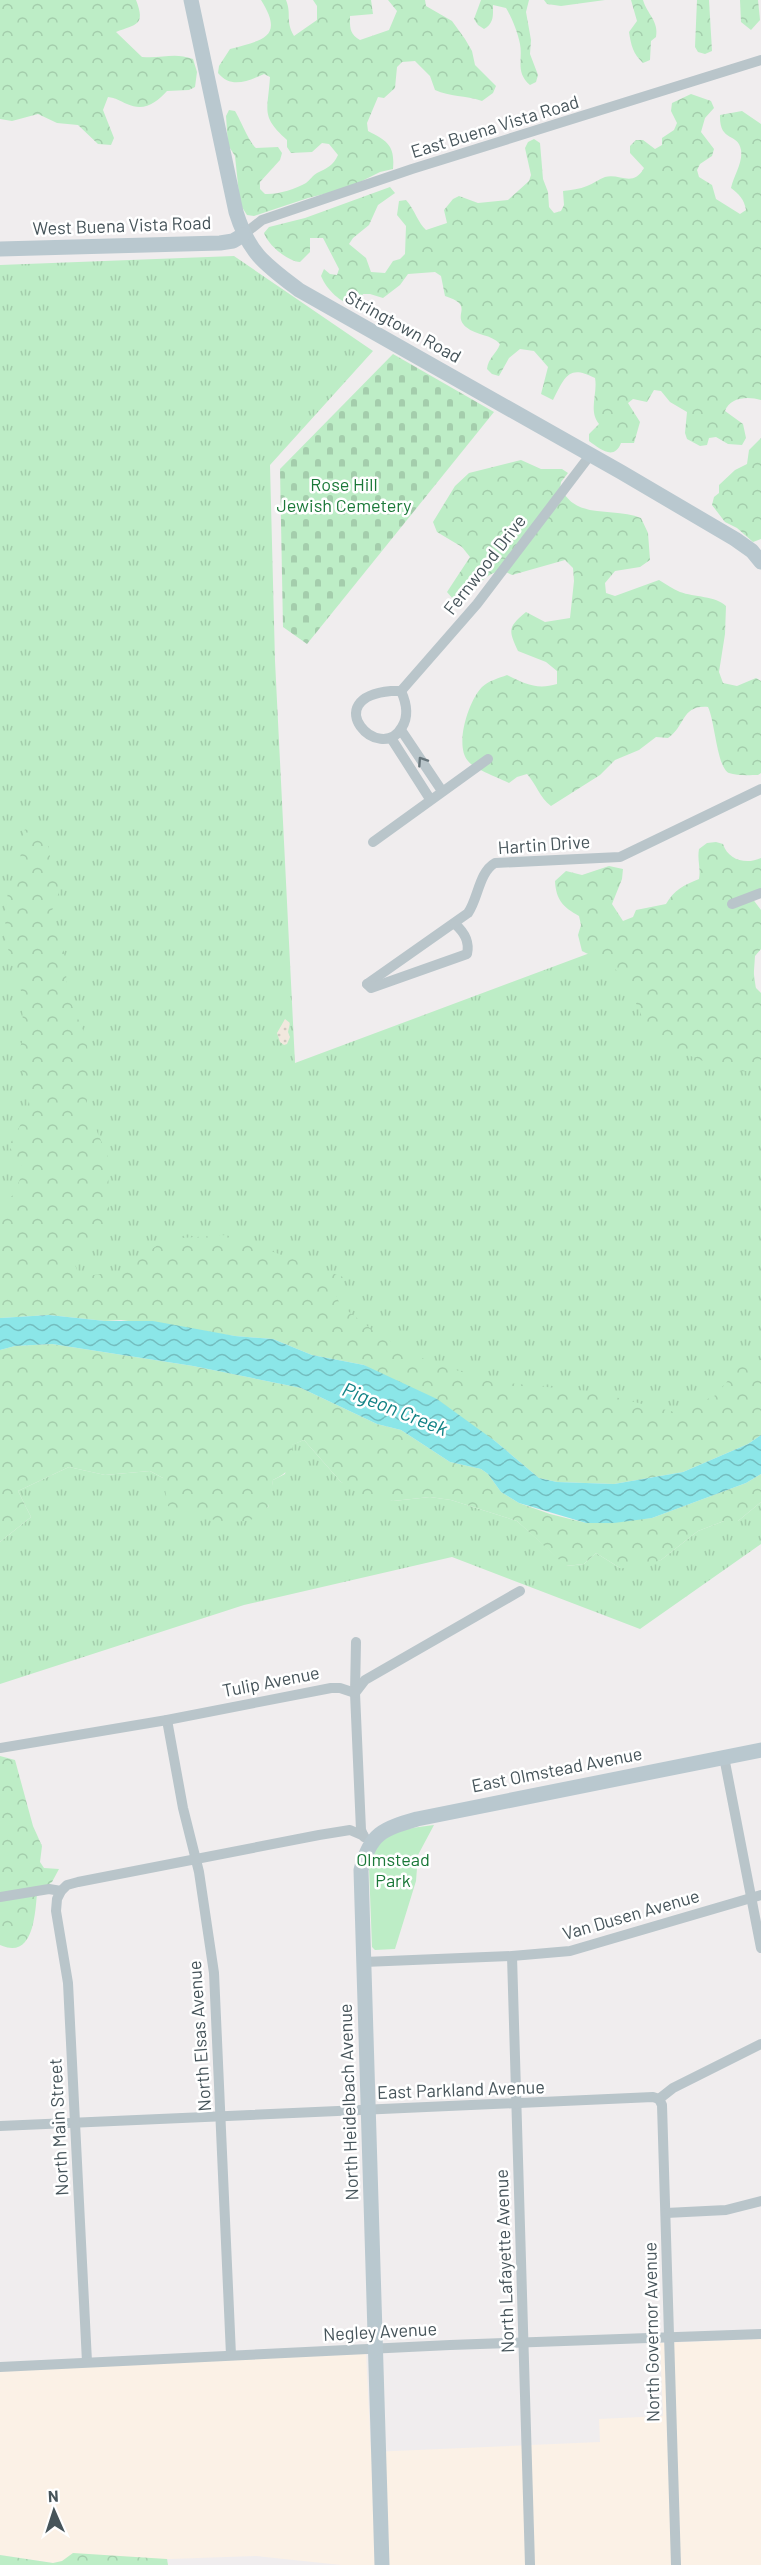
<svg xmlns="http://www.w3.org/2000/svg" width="761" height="2565" font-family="Barlow,sans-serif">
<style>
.commercial{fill:#fbf1e6}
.grass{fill:url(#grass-tufts)}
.forest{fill:url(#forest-crowns)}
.sand{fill:url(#sand-dots)}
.cemetery{fill:url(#cemetery-stones)}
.park{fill:#bdedc6}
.water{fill:url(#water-waves)}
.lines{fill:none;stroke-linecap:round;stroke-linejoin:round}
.street{stroke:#b9c5ca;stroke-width:10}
.secondary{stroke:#b9c8cf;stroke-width:15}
.oneway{stroke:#68767c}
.labels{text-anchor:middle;stroke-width:5;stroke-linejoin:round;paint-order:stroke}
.street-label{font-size:18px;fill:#46545a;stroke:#fff}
.park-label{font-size:18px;fill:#1a7838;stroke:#fff}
.water-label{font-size:20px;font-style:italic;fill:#118285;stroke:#fff}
</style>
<defs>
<pattern id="grass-tufts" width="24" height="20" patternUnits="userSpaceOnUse" patternTransform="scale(1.5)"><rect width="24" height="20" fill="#bdedc6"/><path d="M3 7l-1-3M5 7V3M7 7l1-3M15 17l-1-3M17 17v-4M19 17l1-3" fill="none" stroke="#a4cdac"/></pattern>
<pattern id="forest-crowns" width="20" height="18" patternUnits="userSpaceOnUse" patternTransform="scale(1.5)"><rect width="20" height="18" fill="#bdedc6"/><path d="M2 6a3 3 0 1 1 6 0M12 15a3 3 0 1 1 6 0" fill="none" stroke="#a4cdac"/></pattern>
<pattern id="sand-dots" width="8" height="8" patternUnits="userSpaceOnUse" patternTransform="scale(1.5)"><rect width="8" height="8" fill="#f1e8de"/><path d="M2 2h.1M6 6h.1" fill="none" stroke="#d0c9c1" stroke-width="1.8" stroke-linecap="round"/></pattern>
<pattern id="cemetery-stones" width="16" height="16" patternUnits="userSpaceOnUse" patternTransform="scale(1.5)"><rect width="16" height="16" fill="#bdedc6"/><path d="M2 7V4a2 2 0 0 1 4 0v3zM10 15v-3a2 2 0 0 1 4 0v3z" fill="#a4cdac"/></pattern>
<pattern id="water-waves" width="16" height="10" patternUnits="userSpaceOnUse" patternTransform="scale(1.5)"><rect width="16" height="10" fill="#8be6e8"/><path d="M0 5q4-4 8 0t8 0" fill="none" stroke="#73bdbf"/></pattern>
</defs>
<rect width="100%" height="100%" fill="#f0edee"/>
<polygon class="commercial" points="761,2339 761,2565 341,2565 256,2556 53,2563 0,2555 0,2367 366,2353 371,2452 600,2442 599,2419 663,2416 660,2343"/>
<g class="grass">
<polygon points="234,256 373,351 270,465 275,661 295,1063 743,896 761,1025 761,1378 700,1426 0,1280 0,265"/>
<polygon points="304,1440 341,1482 393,1501 430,1497 451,1500 517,1521 567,1566 584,1564 596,1553 620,1568 661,1560 698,1531 724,1521 738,1521 761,1502 761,1544 640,1629 452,1557 244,1605 0,1684 0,1542 31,1517 18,1491 69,1467 105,1475 150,1471 163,1478 268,1508 273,1480 285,1474 291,1445"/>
</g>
<g class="forest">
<path d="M0,0H136C146,26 136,24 116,32L142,57C163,59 173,52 193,59L197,72L195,87L189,90L167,91C156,103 144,112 127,104C120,101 116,98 108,97L103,110L114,138L111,145L98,144L78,125L57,123L38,114L12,121L0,119Z"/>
<path d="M261,0H286C292,15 285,20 294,36L317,20V6L313,0H371L373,14L350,16C350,27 349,34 360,40L389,30L397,11L388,0H425L426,6L452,21L465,39L472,51L475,65L496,86L493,93L482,101C465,95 450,97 435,90L430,76L415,61L402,62L397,67L395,88L384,98L378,97L367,123L368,131C388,141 395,146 393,169L380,172L348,188L308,198L254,216L247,215L240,204L235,156L228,145L226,116L229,110L235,111C241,121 249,142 256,148L278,147L282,153L280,160L260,182V189L265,194C276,195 296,189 306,183C310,180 313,175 317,173C327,168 333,166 338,155L329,144L322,143L312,152L291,153L287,147V140C260,116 268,111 270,77L264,74C248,81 231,89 218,73L219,66L230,49C262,40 285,38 261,0Z"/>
<path d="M481,0H529L526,12L531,40L530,54L538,75L536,82L530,85C515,72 523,60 520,44C518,33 512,18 506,8L493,5C493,16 494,23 484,29L478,25L474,19Z"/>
<polygon points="544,0 605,0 561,6 547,4"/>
<path d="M631,0H643C647,14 659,21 656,37L651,41L650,60L643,63C633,54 631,45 629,32L637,21Z"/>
<polygon points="697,0 709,0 712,51 705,54 698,52 695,47"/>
<polygon points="740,0 758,0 760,20 751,30 741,22"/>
<path d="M691,94L711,101L714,108L705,118L701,132L714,149L712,156L700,164L697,170L699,177L712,185L716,199L740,214L746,210C744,199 739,194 731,188C734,175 743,163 741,150C738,132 719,143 720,115L742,111L761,124V400C748,396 730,397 725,411L743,424L746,438L742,445L728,444L716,437L709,438L707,445L700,446L687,439L685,433L687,412L670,402L661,391L654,390L647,402L633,399L628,403L640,422L634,443H621C614,461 600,449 589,441V434L599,424C588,411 598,393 595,378C568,364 565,377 553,400L541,394L548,367L534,351L520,349L509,358L499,376L492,374L487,369C488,358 497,353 500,344C491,334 477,336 466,327C451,314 476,306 445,296L441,276L435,272L408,274L400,285L383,298L370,294H363L356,306C340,303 327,290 321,276L324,269L330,274L337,275L339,269L323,238H310V252L300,262C287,261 268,245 264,233L269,227L305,218L390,187L395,193L378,205L369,225L353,238L349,244L366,258L371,272L385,273L393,261L400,259L405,254L406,226L397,215L399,201L406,200C415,210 418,223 426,230L447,223L444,210L453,199L459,196L478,203L508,200L529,181L531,175L525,148L528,142L534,139L540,143L543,179L548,192L549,207L554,213L561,211L564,205L563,191C571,190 580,189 587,186C593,184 599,179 605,177C620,173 633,188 644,168L630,153V146L636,140H643L655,149L662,145V138L674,130L677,123L671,111L672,103Z"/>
<polygon points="761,438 761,539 753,542 737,528 725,522 712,505 714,497 719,493 719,485 735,470 747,464 749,450"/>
<path d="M521,460L541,469H562L568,473L561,482L560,489C564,493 568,500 573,503C591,516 621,509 641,518L648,533L650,560L640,567L615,571L605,583L606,593L615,596L659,580C666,584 673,589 680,592C694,597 716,596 726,606L725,634L719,672L723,683L737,686L756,678L761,681V773L758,775C750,775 737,776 729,773C717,768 715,721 708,707C681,705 686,726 668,738L656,737L639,750L615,760L600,775L551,806C539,797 537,785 527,774L517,777L509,783C499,778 474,769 468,761C454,745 469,700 482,687C488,681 499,678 507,675C525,684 537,690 557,684V671L546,662L518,651C508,630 508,627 526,612L545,622L570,618L574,581L573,568L565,560L512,575C492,563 482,584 467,594C464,597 457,598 453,599L447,592L470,557L462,547L437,532L433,522L455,486L469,473Z"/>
<path d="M37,825C55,845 45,864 61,887L51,913L53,926L64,952L68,996L86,1037L91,1078L86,1106L108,1157L109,1214L105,1227L75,1265L80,1277L121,1271L166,1239L226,1235L343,1277L334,1289L340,1305L379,1335L424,1359L488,1381L595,1392L678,1413L716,1395L740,1366L761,1360V1435L748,1444L683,1472L614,1484L557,1482L539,1478L495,1441L364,1365L312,1355L273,1339L235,1336L121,1320L105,1321L49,1315L0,1318V1207L13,1195L24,1170L9,1146L30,1107L18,1051L24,1038L21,991L6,942L5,913L9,885L18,873L24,831Z"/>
<path d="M716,842L723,844C728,860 746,865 761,858V892L752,898L761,910V949L755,956L753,985L761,993V1063C758,1067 752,1071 746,1071C729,1074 660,1046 649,1032C644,1026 642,1015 638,1007C632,996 624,977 614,968C605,961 592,956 582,951L578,935L581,925L579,916C563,907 556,900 555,881L566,871L582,875L609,866L623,869L622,879L612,904L623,921L633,917L636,910L666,904C674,890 684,885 699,879C701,868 697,860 699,849L707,843Z"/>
<path d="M52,1344L193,1366L301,1388L377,1424L401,1430L450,1462L481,1469L488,1474L501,1492L519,1503L550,1514L586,1523L652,1518L746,1483L761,1474V1502L738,1521H724L698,1531L661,1560L635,1569L620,1568L596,1553L584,1564L566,1566L517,1521L451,1500L430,1497L393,1501L365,1496L341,1482L304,1440L292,1445C293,1465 292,1471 273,1480C272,1488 271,1500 268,1507C255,1535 190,1516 168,1506L163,1478L150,1471L105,1475L69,1467L18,1491L31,1517L0,1542V1350L15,1346Z"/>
<path d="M0,1756L15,1760L33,1826L42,1846L40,1862L44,1868L59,1869L52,1882L37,1893C35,1916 33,1960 0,1945Z"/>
<polygon points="73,2553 167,2559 168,2565 0,2565 0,2555 53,2563 62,2561"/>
</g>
<polygon class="sand" points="285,1019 290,1023 288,1032 290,1037 287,1044 284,1045 280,1042 277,1033"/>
<polygon class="cemetery" points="393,354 494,412 307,644 283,627 280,469"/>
<path class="park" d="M434,1825L418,1855L416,1881L395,1949L375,1950L372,1947L369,1867C377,1831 403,1829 434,1825Z"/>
<polygon class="water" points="49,1315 105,1321 153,1321 235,1336 273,1339 312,1355 364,1365 437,1399 495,1441 539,1478 557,1482 614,1484 683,1472 748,1444 761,1435 761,1474 746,1483 652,1518 614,1523 586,1523 519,1503 501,1492 488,1474 481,1469 450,1462 401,1430 377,1424 301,1388 193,1366 52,1344 15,1346 0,1350 0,1318"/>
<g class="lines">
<g class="street">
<polyline points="243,235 262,220 412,169 761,60"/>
<path d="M391,691H401C406,702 409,716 402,727C380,766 317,698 391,691Z"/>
<polyline points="401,691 477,604 591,454"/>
<polyline points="401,730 442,791"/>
<polyline points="391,738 430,799"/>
<polyline points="373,842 488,759"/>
<polyline points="732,904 761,893"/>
<path d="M367,984L468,913C478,899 479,872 495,863L620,857L761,789"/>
<path d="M367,984L371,988L467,954C470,941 464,932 455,924"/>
<polyline points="356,1642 355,1693 361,1830 364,1837"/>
<polyline points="167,1720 183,1808 199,1872 214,1973 231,2355"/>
<polyline points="0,1748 167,1720 331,1688 340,1688 355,1693 365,1680 520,1591"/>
<polyline points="724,1757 761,1948"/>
<polyline points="0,1897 49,1889 61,1891"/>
<polyline points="512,1956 530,2565"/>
<polyline points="364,1962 512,1956 570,1951 761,1895"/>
<polyline points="659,2099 662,2105 676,2565"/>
<polyline points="659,2099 673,2088 761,2044"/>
<polyline points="0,2126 653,2097 659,2099"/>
<polyline points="666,2213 726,2210 761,2201"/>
<polyline points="87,2362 68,1983 56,1911 57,1899 61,1891 67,1885 78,1882 319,1835 350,1830 364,1836"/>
<polyline points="0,2367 450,2345 761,2334"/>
</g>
<g class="secondary">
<path d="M191,0L236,212C249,254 266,265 299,290L621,472L735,539L752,551L761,562"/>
<polyline points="0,249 220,243 233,241 243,235"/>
<path d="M382,2565L361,1870C370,1833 383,1829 417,1819L761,1750"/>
</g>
</g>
<defs><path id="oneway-chevron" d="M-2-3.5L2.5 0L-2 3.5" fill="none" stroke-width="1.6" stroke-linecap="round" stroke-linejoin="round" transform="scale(1.5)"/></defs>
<use class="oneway" href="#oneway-chevron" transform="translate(422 761) rotate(-124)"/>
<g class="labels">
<g class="street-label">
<text transform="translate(495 127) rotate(-17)" y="6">East Buena Vista Road</text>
<text transform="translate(122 226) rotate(-2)" y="6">West Buena Vista Road</text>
<text transform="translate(403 327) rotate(29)" y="6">Stringtown Road</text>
<text transform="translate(485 565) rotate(-52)" y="6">Fernwood Drive</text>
<text transform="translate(544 845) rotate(-4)" y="6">Hartin Drive</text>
<text transform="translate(271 1682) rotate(-11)" y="6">Tulip Avenue</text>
<text transform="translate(557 1770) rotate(-11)" y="6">East Olmstead Avenue</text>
<text transform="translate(631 1915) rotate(-16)" y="6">Van Dusen Avenue</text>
<text transform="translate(200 2036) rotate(-94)" y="6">North Elsas Avenue</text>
<text transform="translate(461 2090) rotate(-2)" y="6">East Parkland Avenue</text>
<text transform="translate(349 2102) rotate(-92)" y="6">North Heidelbach Avenue</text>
<text transform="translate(59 2127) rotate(-93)" y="6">North Main Street</text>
<text transform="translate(505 2261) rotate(-92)" y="6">North Lafayette Avenue</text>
<text transform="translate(380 2332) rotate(-3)" y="6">Negley Avenue</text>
<text transform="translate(652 2332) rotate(-91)" y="6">North Governor Avenue</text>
</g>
<g class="park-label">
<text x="344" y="491">Rose Hill<tspan x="344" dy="21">Jewish Cemetery</tspan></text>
<text x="393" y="1866">Olmstead<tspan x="393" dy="21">Park</tspan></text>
</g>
<g class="water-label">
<text transform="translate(395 1409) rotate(22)" y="7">Pigeon Creek</text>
</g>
</g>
<g transform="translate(54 2511) rotate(357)" stroke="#ffffff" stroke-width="4.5" paint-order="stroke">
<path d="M0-4.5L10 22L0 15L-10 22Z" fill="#46545a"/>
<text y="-9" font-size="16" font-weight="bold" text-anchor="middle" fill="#46545a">N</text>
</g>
</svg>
